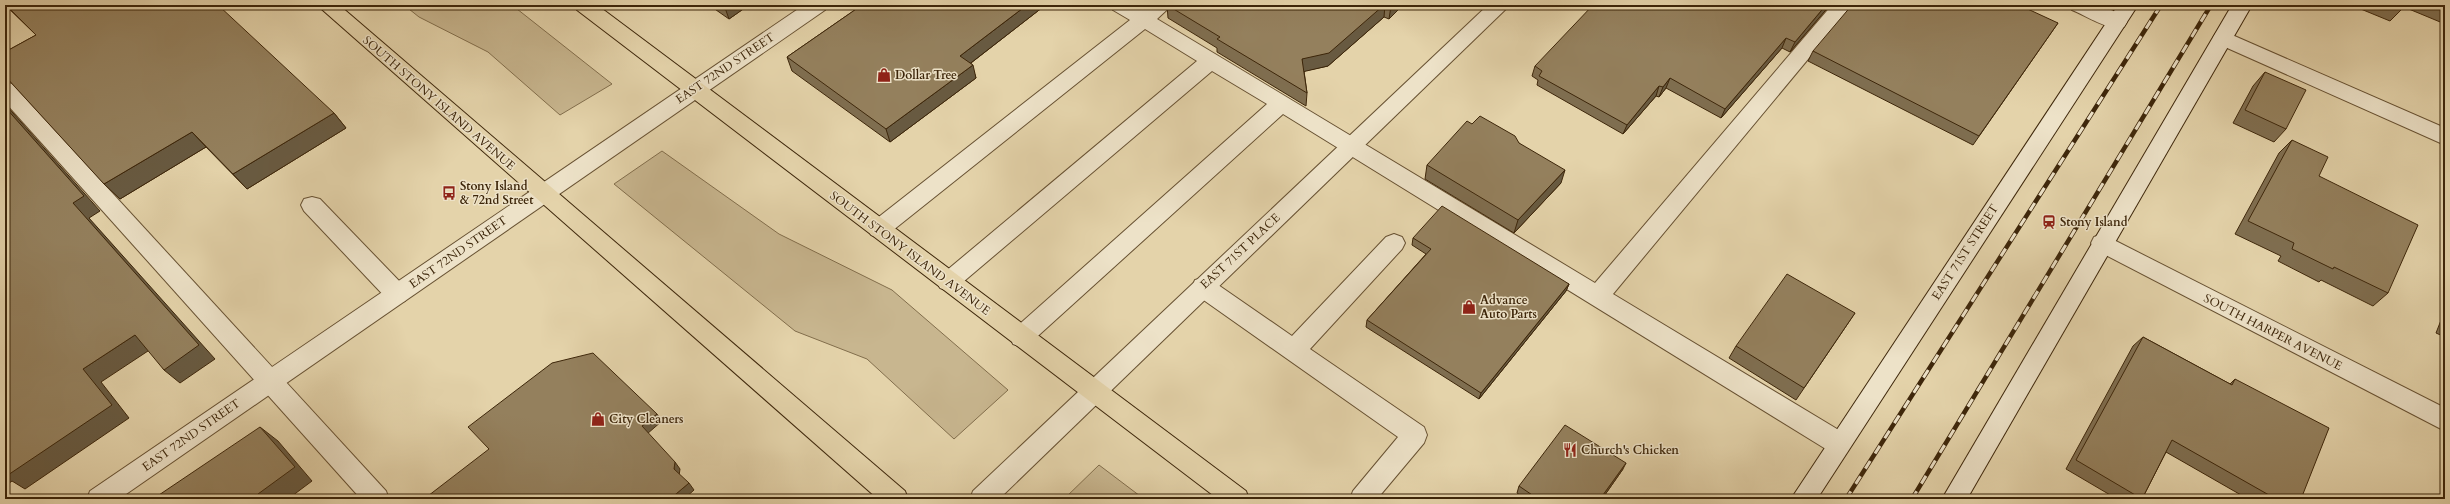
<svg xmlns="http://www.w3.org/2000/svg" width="2450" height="504" font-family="Cardo,serif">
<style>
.green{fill:#c8b68f;stroke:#826e4c}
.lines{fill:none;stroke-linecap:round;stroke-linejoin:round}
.lane-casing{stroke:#675132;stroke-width:2}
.street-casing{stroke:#675132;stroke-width:2}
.secondary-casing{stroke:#3d260a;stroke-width:2}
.highway-casing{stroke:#3d260a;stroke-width:2}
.lane{fill:#ede2c8;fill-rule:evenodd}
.street{fill:#ede2c8;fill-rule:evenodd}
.secondary{fill:#ede2c8;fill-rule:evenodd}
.highway{fill:#e4d3aa;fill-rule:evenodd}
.rail-casing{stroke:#3d260a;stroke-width:4.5}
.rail{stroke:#ede2c8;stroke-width:3;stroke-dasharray:9;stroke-linecap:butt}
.wall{fill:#7f6e50;stroke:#3d260a}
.shaded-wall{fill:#685a41;stroke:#3d260a}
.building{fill:#94805d;stroke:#3d260a}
.labels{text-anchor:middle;stroke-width:3;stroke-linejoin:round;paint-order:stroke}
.street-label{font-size:12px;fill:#3d260a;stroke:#ede2c8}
.poi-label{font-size:12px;font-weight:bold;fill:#3d260a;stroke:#ede2c8;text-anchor:start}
</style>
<rect width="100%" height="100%" fill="#e4d3aa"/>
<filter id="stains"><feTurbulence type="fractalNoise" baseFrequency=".005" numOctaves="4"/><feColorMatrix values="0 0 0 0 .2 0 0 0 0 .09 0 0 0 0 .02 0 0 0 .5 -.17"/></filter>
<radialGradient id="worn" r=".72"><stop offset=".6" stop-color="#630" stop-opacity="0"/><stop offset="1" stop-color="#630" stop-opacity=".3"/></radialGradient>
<g class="green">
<polygon points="404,5 512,5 612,84 560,115 488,52 419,17"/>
<polygon points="662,151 779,234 892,290 1008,390 954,439 867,359 795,331 614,184"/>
<polygon points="1099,465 1144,499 1064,499"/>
</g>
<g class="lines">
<defs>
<g id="lane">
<polygon points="1110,5 1135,5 1143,10 1149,5 1172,5 1157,19 1595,283 1832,5 1853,5 1613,294 1847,435 1850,443 1847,451 1838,454 1829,451 1283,114 1029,344 1021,347 1013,344 1010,337 1013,330 1267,104 1212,71 956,288 948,291 940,288 937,282 940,276 1197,61 1145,29 887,235 879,238 871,235 868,229 871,223 1130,20 1113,10"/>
<polygon points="2223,31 2445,128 2445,145 2216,43 2213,38 2216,33"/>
<polygon points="5,82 12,84 386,491 389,499 361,499 5,102"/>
<polygon points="312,197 320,199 405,287 408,294 405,301 397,303 389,301 304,211 301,205 304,199"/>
<polygon points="1394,234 1402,237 1405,243 1402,249 1310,349 1424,427 1427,435 1424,443 1377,499 1350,499 1353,491 1398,437 1195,294 1192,287 1195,280 1203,278 1211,280 1292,336 1386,237"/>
</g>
<g id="street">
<polygon points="804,5 828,5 825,10 119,499 87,499 90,491"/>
<polygon points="1488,5 1510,5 999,499 970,499 973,491"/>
<path d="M2069,5C2086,5 2117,5 2127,22L2124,27C2108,31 2087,16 2072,10Z"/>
<polygon points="2102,234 2445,408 2445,431 2094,249 2091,243 2094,237"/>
</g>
<g id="secondary">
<polygon points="2118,5 2138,5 1817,499 1791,499"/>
<polygon points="2232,5 2252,5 1967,499 1942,499"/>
</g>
<g id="highway">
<polygon points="317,5 339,5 905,491 908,499 878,499"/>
<polygon points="574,5 597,5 1246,491 1249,499 1218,499 577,10"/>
</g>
</defs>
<use href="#lane" class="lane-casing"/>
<use href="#street" class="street-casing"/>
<use href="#secondary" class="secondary-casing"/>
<use href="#highway" class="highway-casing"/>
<use href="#lane" class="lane"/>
<use href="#street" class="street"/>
<use href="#secondary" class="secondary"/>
<use href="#highway" class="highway"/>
<defs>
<g id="rail">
<polyline points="1846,499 2161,5"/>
<polyline points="1912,499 2211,5"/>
</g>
</defs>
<use href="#rail" class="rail-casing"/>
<use href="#rail" class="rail"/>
</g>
<g class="wall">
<polygon points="5,5 334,113 346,128 247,189 206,147 120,199 11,82 5,81 5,52 36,35"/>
<polygon points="709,5 749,5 729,19"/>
<polygon points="862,5 1043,5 1043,7 971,63 976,78 890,142 792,71 787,57"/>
<polygon points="1167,5 1403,5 1389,19 1384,17 1328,66 1304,71 1307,93 1306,106 1217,52 1217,48 1168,18"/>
<polygon points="1830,5 1790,52 1782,48 1721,118 1666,88 1659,97 1656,96 1623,134 1537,85 1538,80 1532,76 1535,66"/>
<polygon points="2351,5 2445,5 2445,24 2404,7 2390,21"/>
<polygon points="2058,23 1973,145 1808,61 1813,51"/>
<polygon points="2265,72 2286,129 2274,142 2233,123 2253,86"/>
<polygon points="1472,124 1519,143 1561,183 1514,233 1425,179 1427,165"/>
<polygon points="2292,140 2319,176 2388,293 2373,306 2321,280 2319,282 2278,261 2281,256 2235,234 2279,153"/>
<polygon points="1413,238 1569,284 1566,291 1479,399 1366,327 1367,320 1426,254 1412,245"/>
<polygon points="2445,310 2445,337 2436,333"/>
<polygon points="1855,313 1796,400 1729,358 1736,346"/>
<polygon points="2143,337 2230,384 2235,379 2301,499 2248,499 2166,452 2142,499 2117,499 2066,469 2133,346"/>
<polygon points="1623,469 1602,499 1526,499 1517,493 1519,486"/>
</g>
<g class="shaded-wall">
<polygon points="724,5 749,5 729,19"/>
<polygon points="1027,5 1043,5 1043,7 963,69 960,56"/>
<polygon points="1384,5 1385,5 1384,17 1328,66 1302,72 1302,59"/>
<polygon points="1392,5 1403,5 1389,19 1391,6"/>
<polygon points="1826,5 1830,5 1790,52 1795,42"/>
<polygon points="1786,38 1782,48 1721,118 1725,109"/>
<polygon points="973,65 976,78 890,142 886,129"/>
<polygon points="1670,78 1666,88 1659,97 1663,87"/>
<polygon points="1659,86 1656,96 1623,134 1627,125"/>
<polygon points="5,104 100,211 89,218 215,359 180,383 164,370 73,203 5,107"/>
<polygon points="334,113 346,128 247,189 233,174"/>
<polygon points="192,132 206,147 120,199 104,184"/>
<polygon points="1565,170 1561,183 1514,233 1518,220"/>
<polygon points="1569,284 1566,291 1479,399 1481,393"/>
<polygon points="135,335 151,349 101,382 129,418 25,489 12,481 8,484 5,482 5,469 83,369"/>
<polygon points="657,414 662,421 647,434 642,426"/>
<polygon points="260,427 278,441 312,481 288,499 262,499 258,494"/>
<polygon points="675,462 680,469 679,476 674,469"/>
<polygon points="1626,463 1623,469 1602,499 1600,499"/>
<polygon points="689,483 694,490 684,499 670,499"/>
</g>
<g class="building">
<polygon points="6,5 218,5 334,113 233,174 192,132 104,184 5,76 5,52 36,35"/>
<polygon points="862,5 1027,5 960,56 973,65 886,129 787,57"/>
<polygon points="1167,5 1384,5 1329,53 1302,59 1307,93 1217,39 1220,37"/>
<polygon points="1593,5 1826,5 1795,42 1786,38 1725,109 1670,78 1663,87 1659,86 1627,125 1539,76 1542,71 1535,66"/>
<polygon points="1852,5 2019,5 2058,23 1979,136 1813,51"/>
<polygon points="2399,5 2405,5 2404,7"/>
<polygon points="2265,72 2306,90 2286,129 2245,110"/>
<polygon points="5,107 84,196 73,203 199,345 164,370 135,335 83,369 112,405 5,477"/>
<polygon points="1480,116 1515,136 1519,143 1565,170 1518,220 1427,165 1467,121 1472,124"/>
<polygon points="2292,140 2328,157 2319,176 2418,225 2388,293 2334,267 2333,269 2292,249 2294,243 2248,221"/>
<polygon points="1442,206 1569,284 1481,393 1367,320 1431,249 1413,238"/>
<polygon points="1787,274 1855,313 1804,388 1736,346"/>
<polygon points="2143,337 2232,385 2235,379 2329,428 2301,499 2276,499 2172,440 2142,499 2076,460"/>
<polygon points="593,353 657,414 642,426 675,462 674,469 689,483 670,499 424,499 489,449 468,427 552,363"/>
<polygon points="1565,425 1626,463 1600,499 1538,499 1519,486"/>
<polygon points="260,427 295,467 258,494 262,499 153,499"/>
</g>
<defs>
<symbol id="shop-bare" viewBox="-9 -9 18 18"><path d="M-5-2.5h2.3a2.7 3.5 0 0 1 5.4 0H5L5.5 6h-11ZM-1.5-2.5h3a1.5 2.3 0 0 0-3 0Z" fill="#8f2418" stroke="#ede2c8" stroke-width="2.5" paint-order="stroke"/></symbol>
<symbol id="bus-bare" viewBox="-9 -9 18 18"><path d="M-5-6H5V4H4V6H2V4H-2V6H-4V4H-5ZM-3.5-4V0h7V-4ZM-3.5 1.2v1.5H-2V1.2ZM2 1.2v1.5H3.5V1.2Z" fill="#8f2418" stroke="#ede2c8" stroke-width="2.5" paint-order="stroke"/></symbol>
<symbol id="station-bare" viewBox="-9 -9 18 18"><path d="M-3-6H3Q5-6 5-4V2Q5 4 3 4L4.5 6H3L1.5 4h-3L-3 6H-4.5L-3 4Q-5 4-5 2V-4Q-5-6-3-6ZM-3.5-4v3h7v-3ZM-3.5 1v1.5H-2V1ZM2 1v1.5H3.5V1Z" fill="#8f2418" stroke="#ede2c8" stroke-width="2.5" paint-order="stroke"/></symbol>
<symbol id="restaurant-bare" viewBox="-9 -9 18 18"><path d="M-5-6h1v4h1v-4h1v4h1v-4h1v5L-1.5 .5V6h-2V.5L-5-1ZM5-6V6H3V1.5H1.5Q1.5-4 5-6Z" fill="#8f2418" stroke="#ede2c8" stroke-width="2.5" paint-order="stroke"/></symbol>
</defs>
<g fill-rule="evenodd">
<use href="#shop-bare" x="874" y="65" width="20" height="20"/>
<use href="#bus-bare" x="439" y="183" width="20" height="20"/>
<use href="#station-bare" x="2039" y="212" width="20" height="20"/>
<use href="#shop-bare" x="1459" y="297" width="20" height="20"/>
<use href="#shop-bare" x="588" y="409" width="20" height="20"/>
<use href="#restaurant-bare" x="1560" y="440" width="20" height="20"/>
</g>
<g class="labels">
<g class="street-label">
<text transform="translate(725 68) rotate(-34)" y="4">EAST 72ND STREET</text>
<text transform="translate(439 103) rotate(41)" y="4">SOUTH STONY ISLAND AVENUE</text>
<text transform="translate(1240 251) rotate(-43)" y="4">EAST 71ST PLACE</text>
<text transform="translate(458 252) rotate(-35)" y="4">EAST 72ND STREET</text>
<text transform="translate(1965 252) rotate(-57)" y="4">EAST 71ST STREET</text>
<text transform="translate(910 253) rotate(37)" y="4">SOUTH STONY ISLAND AVENUE</text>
<text transform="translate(2273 332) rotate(27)" y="4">SOUTH HARPER AVENUE</text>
<text transform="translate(191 435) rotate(-35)" y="4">EAST 72ND STREET</text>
</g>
<g class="poi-label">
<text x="895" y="79">Dollar Tree</text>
<text x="460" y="190">Stony Island<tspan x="460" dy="14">&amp; 72nd Street</tspan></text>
<text x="2060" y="226">Stony Island</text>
<text x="1480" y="304">Advance<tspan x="1480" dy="14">Auto Parts</tspan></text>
<text x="609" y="423">City Cleaners</text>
<text x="1581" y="454">Church's Chicken</text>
</g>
</g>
<rect width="2450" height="504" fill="none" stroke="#e4d3aa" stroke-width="20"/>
<rect x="6" y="6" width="2438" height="492" fill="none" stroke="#3d260a" stroke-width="2"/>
<rect x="10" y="10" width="2430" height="484" fill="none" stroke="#3d260a"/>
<rect width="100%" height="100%" filter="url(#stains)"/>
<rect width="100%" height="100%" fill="url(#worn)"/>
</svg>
